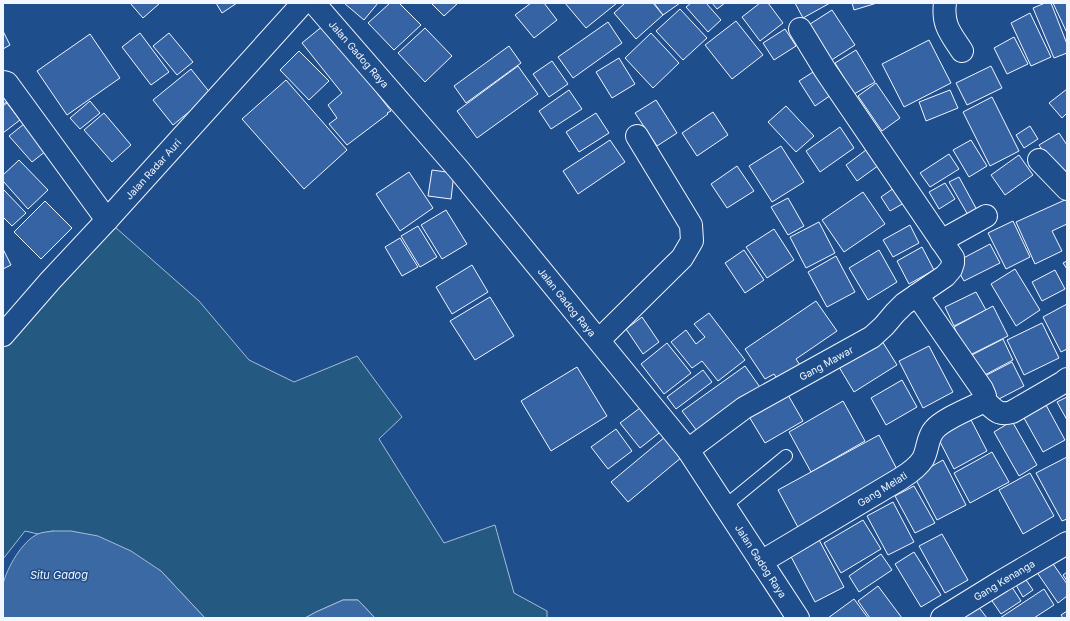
<svg xmlns="http://www.w3.org/2000/svg" width="1070" height="621" font-family="Inter,sans-serif">
<style>
.green{fill:#245a82;stroke:#a8bbd7}
.water{fill:#3b69a3;stroke:#a8bbd7}
.building{fill:#3563a3;stroke:#f2f6ff}
.lines{fill:none;stroke-linecap:round;stroke-linejoin:round}
.lane-casing{stroke:#f2f6ff;stroke-width:14}
.street-casing{stroke:#f2f6ff;stroke-width:24}
.secondary-casing{stroke:#f2f6ff;stroke-width:24}
.lane{stroke:#1f4e8c;stroke-width:12}
.street{stroke:#1f4e8c;stroke-width:22}
.secondary{stroke:#1f4e8c;stroke-width:22}
.labels{text-anchor:middle;stroke-width:3;stroke-linejoin:round;paint-order:stroke}
.street-label{font-size:10px;fill:#f2f6ff;stroke:#1f4e8c}
.water-label{font-size:11px;font-style:italic;fill:#f2f6ff;stroke:#1f4e8c}
</style>
<rect width="100%" height="100%" fill="#1f4e8c"/>
<polygon class="green" points="107,220 199,301 249,360 294,382 357,356 402,417 379,439 444,543 495,525 514,593 547,611 547,618 375,618 358,600 343,600 316,612 305,618 205,618 161,571 53,531 38,534 25,531 3,559 3,335"/>
<g class="water">
<path d="M53,531H71L98,536L131,551L161,571L205,618H3C3,608 1,594 3,584C7,568 22,541 38,534C42,532 48,532 53,531Z"/>
<polygon points="343,600 358,600 375,618 305,618 316,612"/>
</g>
<g class="building">
<polygon points="130,3 160,3 143,18"/>
<polygon points="216,3 237,3 222,13"/>
<polygon points="344,3 378,3 364,20"/>
<polygon points="390,3 399,3 421,25 394,50 368,23"/>
<polygon points="431,3 458,3 444,16"/>
<polygon points="531,3 544,3 557,20 534,38 515,15"/>
<polygon points="565,3 617,3 586,28"/>
<polygon points="625,3 653,3 663,15 636,39 614,13"/>
<polygon points="654,3 680,3 663,15"/>
<polygon points="691,3 706,3 721,20 708,32 686,7"/>
<polygon points="712,3 725,3 717,9"/>
<polygon points="760,3 768,3 783,23 760,41 742,17"/>
<polygon points="795,3 830,3 803,18"/>
<polygon points="852,3 877,3 854,10"/>
<polygon points="1045,3 1051,3 1067,44 1067,53 1054,58 1033,8"/>
<polygon points="1053,3 1067,3 1067,33"/>
<polygon points="680,9 707,38 683,60 656,31"/>
<polygon points="832,10 855,45 830,61 807,26"/>
<polygon points="1030,13 1051,57 1031,66 1011,23"/>
<polygon points="736,21 763,55 732,79 705,45"/>
<polygon points="608,22 622,43 573,78 558,57"/>
<polygon points="324,25 391,111 387,113 388,114 347,145 329,124 337,118 328,105 342,93 302,43"/>
<polygon points="425,28 452,56 425,82 398,53"/>
<polygon points="785,29 796,46 774,60 763,43"/>
<polygon points="3,31 10,45 3,49"/>
<polygon points="140,33 169,72 151,85 122,47"/>
<polygon points="169,33 193,62 177,75 153,46"/>
<polygon points="651,33 679,63 653,88 625,58"/>
<polygon points="90,34 120,78 67,115 37,71"/>
<polygon points="1014,37 1028,64 1007,74 994,48"/>
<polygon points="929,40 951,83 904,107 882,64"/>
<polygon points="509,46 521,63 466,103 454,86"/>
<polygon points="856,50 875,82 854,94 835,63"/>
<polygon points="299,51 329,81 309,100 280,70"/>
<polygon points="619,58 635,84 612,98 596,72"/>
<polygon points="552,61 568,84 549,97 533,74"/>
<polygon points="518,66 538,94 477,138 457,111"/>
<polygon points="991,66 1002,88 967,105 956,83"/>
<polygon points="821,67 837,91 815,106 799,81"/>
<polygon points="191,69 211,94 173,125 153,100"/>
<polygon points="286,80 347,150 304,189 242,119"/>
<polygon points="876,83 900,118 882,131 858,96"/>
<polygon points="1067,89 1067,113 1062,118 1049,103"/>
<polygon points="569,90 582,109 551,129 539,111"/>
<polygon points="950,90 958,108 926,121 919,102"/>
<polygon points="3,94 7,102 3,104"/>
<polygon points="992,97 1019,151 990,166 963,112"/>
<polygon points="656,100 677,133 657,146 635,113"/>
<polygon points="90,101 100,113 80,129 70,118"/>
<polygon points="7,103 20,120 3,133 3,106"/>
<polygon points="786,106 814,136 796,152 768,122"/>
<polygon points="713,112 728,135 697,156 682,133"/>
<polygon points="104,113 131,145 112,162 84,130"/>
<polygon points="596,113 609,133 579,152 566,132"/>
<polygon points="29,120 51,147 32,162 9,136"/>
<polygon points="1030,126 1038,139 1024,148 1016,135"/>
<polygon points="840,127 854,148 820,172 806,151"/>
<polygon points="1059,133 1067,145 1067,178 1062,181 1039,145"/>
<polygon points="610,140 625,162 578,194 563,171"/>
<polygon points="971,140 987,166 969,177 953,150"/>
<polygon points="874,144 886,160 857,181 846,165"/>
<polygon points="781,146 804,182 772,202 749,166"/>
<polygon points="949,154 959,169 930,187 920,173"/>
<polygon points="1019,155 1033,175 1005,195 991,175"/>
<polygon points="19,160 48,190 28,209 3,181 3,175"/>
<polygon points="737,166 754,191 727,208 711,184"/>
<polygon points="432,170 454,173 451,199 428,196"/>
<polygon points="409,172 433,208 400,231 376,194"/>
<polygon points="959,177 977,210 968,215 949,182"/>
<polygon points="945,183 955,199 939,209 929,192"/>
<polygon points="894,188 904,203 890,211 881,197"/>
<polygon points="3,189 26,213 12,226 3,217"/>
<polygon points="863,192 885,224 844,252 822,220"/>
<polygon points="788,198 804,226 788,235 771,207"/>
<polygon points="1067,199 1067,224 1052,231 1062,251 1035,264 1016,222"/>
<polygon points="45,201 72,228 41,259 14,232"/>
<polygon points="446,210 467,244 442,259 421,225"/>
<polygon points="1013,221 1030,257 1006,269 988,233"/>
<polygon points="819,222 835,253 806,268 790,237"/>
<polygon points="910,225 919,243 893,257 883,240"/>
<polygon points="418,226 437,257 420,267 401,236"/>
<polygon points="774,229 794,260 767,278 746,247"/>
<polygon points="400,238 418,267 402,276 385,247"/>
<polygon points="990,244 1000,263 964,281 954,263"/>
<polygon points="922,247 934,270 909,284 897,261"/>
<polygon points="3,249 11,265 3,269"/>
<polygon points="744,250 764,280 745,293 725,263"/>
<polygon points="879,250 897,282 868,300 849,268"/>
<polygon points="836,256 855,292 827,307 808,272"/>
<polygon points="1067,261 1067,269 1063,263"/>
<polygon points="472,265 488,292 452,314 436,287"/>
<polygon points="1015,269 1040,310 1016,326 991,284"/>
<polygon points="1055,270 1065,289 1042,301 1032,282"/>
<polygon points="976,292 986,310 954,326 945,307"/>
<polygon points="490,297 514,336 475,360 450,321"/>
<polygon points="816,301 837,331 796,359 802,368 780,383 774,374 765,379 745,349"/>
<polygon points="1067,304 1067,349 1061,352 1043,317"/>
<polygon points="993,306 1008,336 968,356 954,327"/>
<polygon points="709,313 745,360 718,381 702,361 692,368 671,342 686,330 696,344 705,337 694,324"/>
<polygon points="642,317 659,342 643,354 626,329"/>
<polygon points="1042,323 1059,358 1024,375 1007,340"/>
<polygon points="1003,339 1013,360 981,377 970,356"/>
<polygon points="882,341 897,365 854,392 839,367"/>
<polygon points="667,343 691,373 664,394 641,364"/>
<polygon points="929,346 953,392 923,408 899,361"/>
<polygon points="1012,362 1024,386 995,401 983,377"/>
<polygon points="745,366 762,390 700,435 682,411"/>
<polygon points="577,367 607,416 551,451 521,401"/>
<polygon points="703,370 712,382 676,409 667,397"/>
<polygon points="902,380 917,407 886,425 871,398"/>
<polygon points="784,388 803,421 765,443 745,410"/>
<polygon points="1067,397 1067,420 1057,402"/>
<polygon points="843,401 865,441 811,472 789,432"/>
<polygon points="644,405 663,430 640,448 620,423"/>
<polygon points="1046,405 1065,440 1043,452 1024,418"/>
<polygon points="969,416 987,451 954,469 936,434"/>
<polygon points="1012,421 1037,465 1019,476 994,432"/>
<polygon points="616,429 632,451 608,469 591,447"/>
<polygon points="879,435 901,477 800,531 778,490"/>
<polygon points="665,437 682,457 628,502 611,482"/>
<polygon points="992,452 1009,482 970,503 954,473"/>
<polygon points="1067,457 1067,519 1062,521 1036,473"/>
<polygon points="943,460 966,505 937,520 914,476"/>
<polygon points="1030,473 1054,516 1023,534 999,490"/>
<polygon points="914,486 935,523 915,533 895,496"/>
<polygon points="893,502 914,542 888,555 867,516"/>
<polygon points="863,520 881,549 841,573 824,543"/>
<polygon points="942,534 968,580 945,593 919,546"/>
<polygon points="817,536 844,587 815,602 788,551"/>
<polygon points="914,552 941,595 921,607 895,564"/>
<polygon points="881,554 892,570 859,592 849,576"/>
<polygon points="1049,558 1067,584 1067,596 1058,603 1034,568"/>
<polygon points="1067,572 1067,581 1063,575"/>
<polygon points="1022,574 1033,590 1023,597 1013,580"/>
<polygon points="1008,581 1021,601 1001,614 988,595"/>
<polygon points="878,586 902,618 870,618 858,601"/>
<polygon points="1044,589 1054,605 1034,618 1000,618"/>
<polygon points="854,599 868,618 828,618"/>
<polygon points="977,605 987,618 961,618"/>
<polygon points="1067,611 1067,618 1063,618 1061,615"/>
</g>
<g class="lines">
<defs>
<polyline id="lane" points="725,506 786,456"/>
<g id="street">
<polyline points="314,3 459,170 670,428 688,450 798,618"/>
<path d="M945,3C942,25 951,34 962,51"/>
<polyline points="3,82 7,83 107,220"/>
<polyline points="1039,160 1067,189"/>
<polyline points="941,241 986,216"/>
<polyline points="917,295 982,389 985,396 985,401"/>
<polyline points="599,340 682,258 692,241 691,225 637,136"/>
<path d="M985,401C995,410 998,416 1012,412L1062,383L1067,379"/>
<polyline points="688,450 744,408 872,337 884,326 895,313 904,304 945,276 951,269 953,263 953,258 825,70 800,29"/>
<path d="M761,562L900,479C908,474 918,467 923,459C928,450 927,438 934,430C943,419 971,408 985,401"/>
<polyline points="942,618 1002,581 1067,543"/>
</g>
<polyline id="secondary" points="3,335 50,281 107,220 303,3"/>
</defs>
<use href="#lane" class="lane-casing"/>
<use href="#street" class="street-casing"/>
<use href="#secondary" class="secondary-casing"/>
<use href="#lane" class="lane"/>
<use href="#street" class="street"/>
<use href="#secondary" class="secondary"/>
</g>
<g class="labels">
<g class="street-label">
<text transform="translate(359 54) rotate(49)" y="4">Jalan Gadog Raya</text>
<text transform="translate(153 169) rotate(-48)" y="4">Jalan Radar Auri</text>
<text transform="translate(567 302) rotate(51)" y="4">Jalan Gadog Raya</text>
<text transform="translate(826 363) rotate(-29)" y="4">Gang Mawar</text>
<text transform="translate(882 489) rotate(-32)" y="4">Gang Melati</text>
<text transform="translate(761 561) rotate(57)" y="4">Jalan Gadog Raya</text>
<text transform="translate(1004 580) rotate(-31)" y="4">Gang Kenanga</text>
</g>
<g class="water-label">
<text x="59" y="579">Situ Gadog</text>
</g>
</g>
<rect width="1070" height="621" fill="none" stroke="#f2f6ff" stroke-width="8"/>
</svg>
